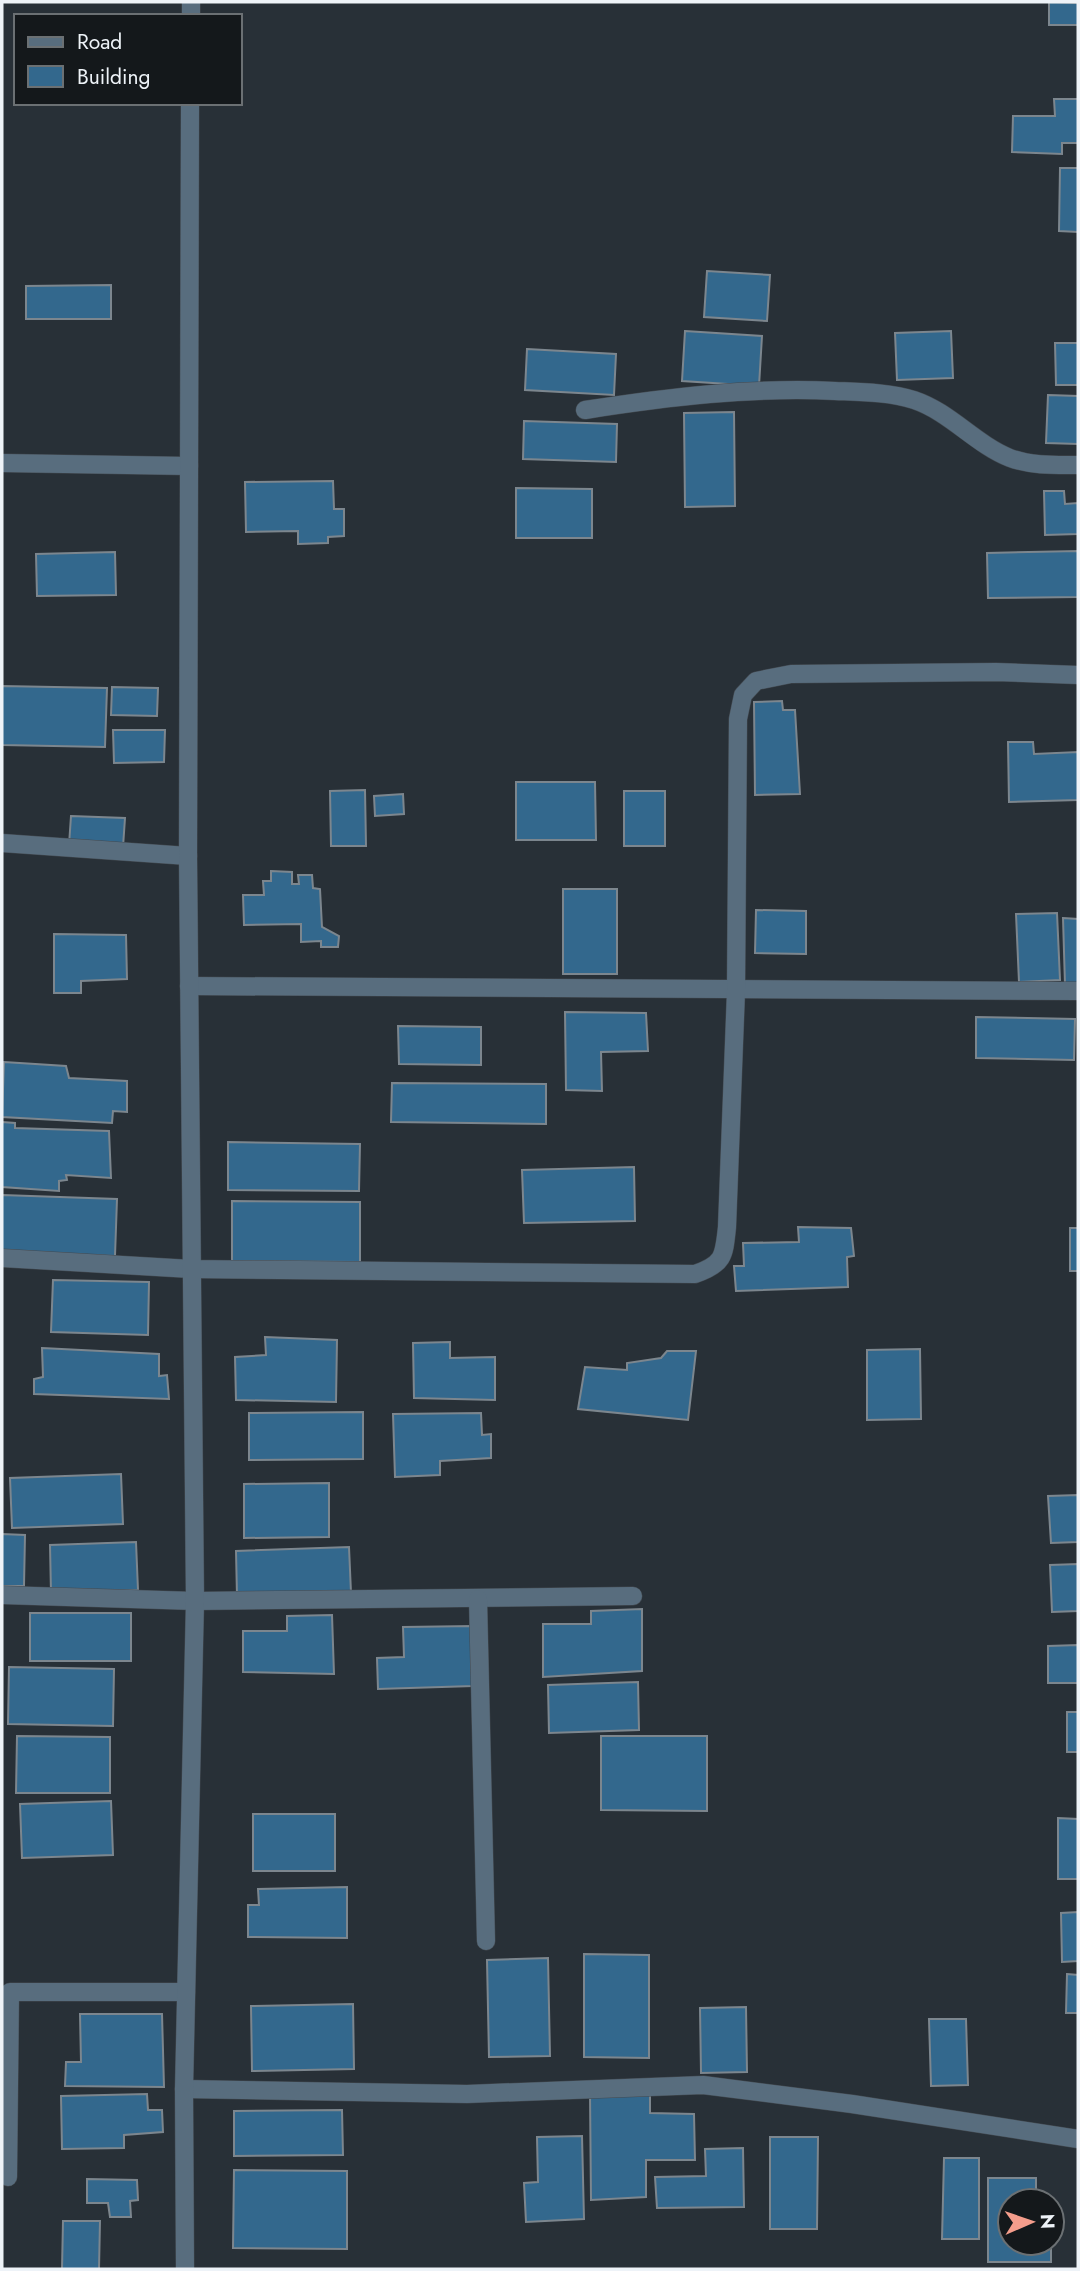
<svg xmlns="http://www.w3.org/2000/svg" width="1080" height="2271" font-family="Jost,sans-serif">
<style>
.building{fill:#33688d;stroke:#7c868e;stroke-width:2}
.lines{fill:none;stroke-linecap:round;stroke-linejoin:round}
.minor-casing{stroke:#444b52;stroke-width:19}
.minor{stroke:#586d7e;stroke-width:18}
</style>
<rect width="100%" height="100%" fill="#283037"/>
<g class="building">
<polygon points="1049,2 1078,3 1078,25 1049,25"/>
<polygon points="1054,99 1078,99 1078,143 1062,143 1062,154 1012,152 1013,116 1055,116"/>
<polygon points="1060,168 1078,168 1078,232 1059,231"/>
<polygon points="707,271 770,275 767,321 704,317"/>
<polygon points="111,285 111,319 26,319 26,286"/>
<polygon points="685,331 762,336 759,386 682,381"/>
<polygon points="951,331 953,378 897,380 895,333"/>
<polygon points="1055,343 1078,343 1078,385 1056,385"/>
<polygon points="527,349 616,354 614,395 525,390"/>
<polygon points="1048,395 1078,396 1078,444 1046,443"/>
<polygon points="734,412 735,506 685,507 684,413"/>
<polygon points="524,421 617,424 616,462 523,459"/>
<polygon points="333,481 334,509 344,509 344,536 328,537 328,543 298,544 298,531 246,532 245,482"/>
<polygon points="516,488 592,489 592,538 516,538"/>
<polygon points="1044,491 1064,491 1065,504 1078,503 1078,534 1045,535"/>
<polygon points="1078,551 1078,597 988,598 987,553"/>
<polygon points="115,552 116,595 37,596 36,554"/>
<polygon points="2,686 107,688 105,747 2,745"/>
<polygon points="112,687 158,688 157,716 111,715"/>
<polygon points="782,701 783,710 795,710 800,794 755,795 754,702"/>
<polygon points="113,730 165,730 164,762 114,763"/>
<polygon points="1008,742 1033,742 1034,754 1078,752 1078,800 1009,802"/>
<polygon points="516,782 595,782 596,840 516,840"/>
<polygon points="365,790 366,846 331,846 330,791"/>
<rect x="624" y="791" width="41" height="55"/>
<polygon points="403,794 404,814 375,816 374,796"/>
<polygon points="71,816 125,818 123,847 69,845"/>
<polygon points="271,871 292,872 292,884 299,884 298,875 312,875 313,888 320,889 322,927 339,936 338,947 321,947 321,941 301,942 301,924 244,925 243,895 264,895 263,881 271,881"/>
<rect x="563" y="889" width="54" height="85"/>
<polygon points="756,910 806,911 806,954 755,953"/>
<polygon points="1057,913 1060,980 1019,982 1016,914"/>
<polygon points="1063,918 1078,919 1078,985 1065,985"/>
<polygon points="54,934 126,935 127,979 81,981 81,993 54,993"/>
<polygon points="565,1012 646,1013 648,1051 601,1052 602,1091 566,1090"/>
<polygon points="976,1017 1075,1019 1074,1060 976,1058"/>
<polygon points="398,1026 481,1027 481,1065 399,1064"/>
<polygon points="4,1062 66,1066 69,1078 127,1081 127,1112 113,1111 112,1123 2,1117"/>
<polygon points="392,1083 546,1084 546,1124 391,1122"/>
<polygon points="2,1122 15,1123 15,1128 109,1131 111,1178 66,1175 67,1180 59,1181 59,1191 2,1187"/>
<polygon points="228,1142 360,1144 359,1191 228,1190"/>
<polygon points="634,1167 635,1221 524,1223 522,1170"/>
<polygon points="2,1195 117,1199 115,1256 2,1253"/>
<polygon points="232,1201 360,1202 360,1262 232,1261"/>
<polygon points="798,1227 851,1228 854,1256 847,1257 848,1287 736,1291 734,1266 744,1266 743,1243 799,1242"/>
<rect x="1070" y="1228" width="8" height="43"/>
<polygon points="53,1280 149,1282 148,1335 51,1332"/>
<polygon points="265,1337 337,1340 336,1402 236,1400 235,1357 266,1355"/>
<polygon points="450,1342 450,1358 495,1357 495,1400 414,1398 413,1343"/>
<polygon points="42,1348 159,1354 159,1376 167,1375 169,1399 34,1394 34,1379 43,1377"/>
<polygon points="920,1349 921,1419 867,1420 867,1350"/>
<polygon points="667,1351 696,1351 688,1420 578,1409 585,1367 627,1370 627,1363 661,1358"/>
<polygon points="363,1412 363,1459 249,1460 249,1413"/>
<polygon points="481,1413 482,1435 491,1434 491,1458 440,1461 440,1475 395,1477 393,1414"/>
<polygon points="121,1474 123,1524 12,1528 10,1478"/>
<polygon points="329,1483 329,1537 244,1538 244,1484"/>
<polygon points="1078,1495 1078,1542 1051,1543 1048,1496"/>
<polygon points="2,1534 25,1535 24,1586 2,1586"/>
<polygon points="136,1542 138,1590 51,1593 50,1545"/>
<polygon points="349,1547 351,1593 237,1596 236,1551"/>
<polygon points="1078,1564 1078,1611 1052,1612 1050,1565"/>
<polygon points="642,1609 642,1671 543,1677 543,1624 591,1624 591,1611"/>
<rect x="30" y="1613" width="101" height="48"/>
<polygon points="332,1615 334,1674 243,1672 243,1631 287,1631 287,1616"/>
<polygon points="473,1626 473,1686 378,1689 377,1658 404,1657 403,1627"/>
<polygon points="1078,1645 1078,1683 1048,1683 1048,1646"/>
<polygon points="9,1667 114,1669 113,1726 8,1724"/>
<polygon points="638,1682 639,1730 549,1733 548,1685"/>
<rect x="1067" y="1712" width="11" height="40"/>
<polygon points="17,1736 110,1737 110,1793 16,1793"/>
<polygon points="601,1736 707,1736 707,1811 601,1810"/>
<polygon points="111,1801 113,1855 22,1858 20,1804"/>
<rect x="253" y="1814" width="82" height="57"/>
<polygon points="1058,1818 1078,1819 1078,1879 1058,1879"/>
<polygon points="347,1887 347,1938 248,1937 248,1905 259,1905 258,1889"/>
<polygon points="1078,1912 1078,1961 1062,1962 1061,1913"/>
<polygon points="584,1954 649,1955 649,2058 584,2057"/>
<polygon points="548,1958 550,2056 489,2057 487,1960"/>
<polygon points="1067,1974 1078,1975 1078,2013 1066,2013"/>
<polygon points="353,2004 354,2069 252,2071 251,2006"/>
<polygon points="746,2007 747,2072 701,2073 700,2008"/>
<polygon points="80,2014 162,2014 164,2087 65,2086 66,2062 81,2062"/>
<polygon points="929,2019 966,2019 968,2085 931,2086"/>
<polygon points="590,2093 650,2095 650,2113 694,2114 695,2160 646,2160 646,2197 591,2200"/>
<polygon points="147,2094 148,2110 162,2110 163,2132 124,2135 124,2148 62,2149 61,2096"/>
<polygon points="342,2110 343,2155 234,2156 234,2111"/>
<polygon points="582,2136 584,2219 526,2222 524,2183 538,2182 537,2137"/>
<polygon points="770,2137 818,2137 817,2229 770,2229"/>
<polygon points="743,2148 744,2207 657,2208 655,2177 706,2176 705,2149"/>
<polygon points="944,2158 979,2158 979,2239 942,2239"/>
<polygon points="234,2170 347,2171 347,2249 233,2248"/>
<polygon points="988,2178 1036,2178 1036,2201 1010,2201 1010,2243 1051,2243 1051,2262 988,2262"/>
<polygon points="87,2179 137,2180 138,2200 130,2201 131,2217 110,2217 108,2203 87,2203"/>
<polygon points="63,2221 100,2221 99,2269 62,2269"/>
</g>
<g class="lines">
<defs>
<g id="minor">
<polyline points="191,16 191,2"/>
<path d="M585,410C668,397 751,387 835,391C860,392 889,392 914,400C950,412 975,444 1010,458C1031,466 1056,465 1078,465"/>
<polyline points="2,463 189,466"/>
<polyline points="2,843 188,856"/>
<polyline points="189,986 1078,991"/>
<path d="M2,1258L191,1269L695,1274C724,1264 724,1256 727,1227L736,991L738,719L743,695L756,681L791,674L996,672L1078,675"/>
<polyline points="2,1595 195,1601 633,1596"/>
<polyline points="478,1599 486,1941"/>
<polyline points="184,2089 467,2094 703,2085 852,2104 1078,2139"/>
<polyline points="8,2177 10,1992 186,1992"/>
<polyline points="185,2269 184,2089 195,1601 188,856 190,103"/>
</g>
</defs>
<use href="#minor" class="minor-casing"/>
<use href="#minor" class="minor"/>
</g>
<rect width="1080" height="2271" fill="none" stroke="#eef3f8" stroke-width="7"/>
<rect x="14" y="14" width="228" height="91" fill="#14181b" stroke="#6b7073" stroke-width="2"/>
<rect x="28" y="37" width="35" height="10" fill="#586d7e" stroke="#6b7073" stroke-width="2"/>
<text x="77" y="49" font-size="21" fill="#eef3f8">Road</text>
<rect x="28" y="66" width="35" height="21" fill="#33688d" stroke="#6b7073" stroke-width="2"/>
<text x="77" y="84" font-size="21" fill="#eef3f8">Building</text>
<g transform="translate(1031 2222) rotate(88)"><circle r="33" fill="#14181b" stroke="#6b7073" stroke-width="2"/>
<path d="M0-5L12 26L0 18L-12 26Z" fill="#f49d8c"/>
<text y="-10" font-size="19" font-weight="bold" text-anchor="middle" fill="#eef3f8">N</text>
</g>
</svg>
